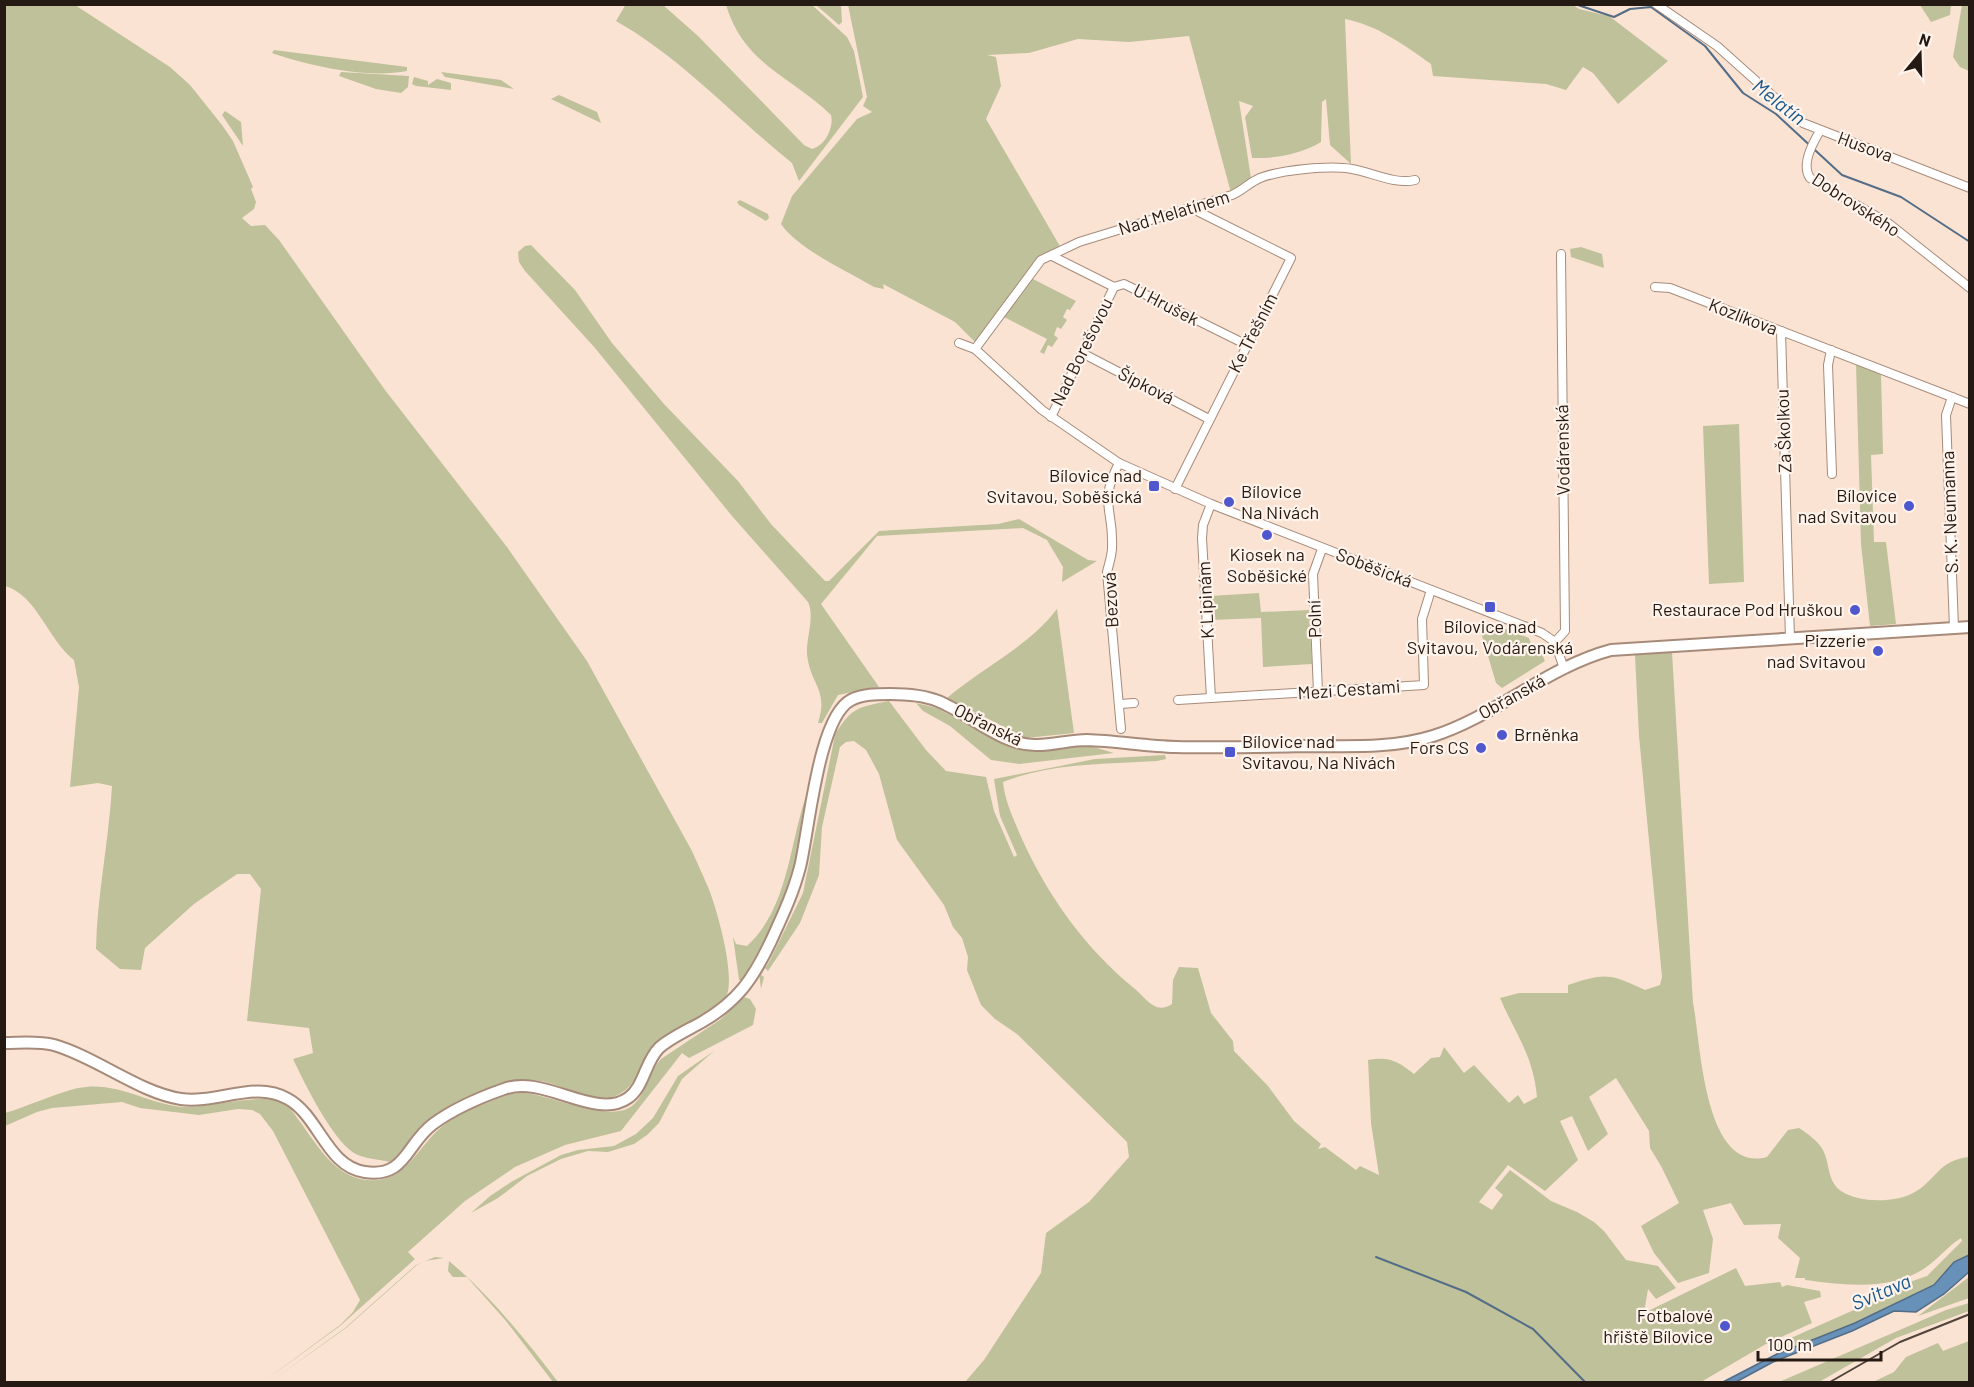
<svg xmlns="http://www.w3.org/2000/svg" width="1974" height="1387" font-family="Barlow,sans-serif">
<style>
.green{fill:#bfc19a}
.water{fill:#6791b9;stroke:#536d87;stroke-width:1.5}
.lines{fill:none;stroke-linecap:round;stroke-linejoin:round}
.stream{stroke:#536d87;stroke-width:2}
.street-casing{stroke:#a68b7a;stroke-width:10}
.secondary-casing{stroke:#a68b7a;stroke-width:14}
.street{stroke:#fff;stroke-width:8}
.secondary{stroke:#fff;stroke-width:10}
.rail{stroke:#51443b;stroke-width:2}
.poi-dot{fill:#4f57ce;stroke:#fff3eb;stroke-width:2}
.labels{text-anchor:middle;stroke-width:4.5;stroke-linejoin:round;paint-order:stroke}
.street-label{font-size:18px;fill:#241a13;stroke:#fff3eb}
.poi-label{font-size:18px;fill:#241a13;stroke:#fff3eb;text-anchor:end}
.water-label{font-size:20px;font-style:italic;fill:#17578b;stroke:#fff3eb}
</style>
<rect width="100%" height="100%" fill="#fbe3d4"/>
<g class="green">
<path d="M626,4L663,5L698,36L804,145L812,149C825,146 834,128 831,115C791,76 744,65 726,5H812L847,37L854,51L863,97L799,181L792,163C733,116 683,59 616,21Z"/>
<path d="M5,5H75L170,67L190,85L222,125L233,141L253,187L251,189L256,202L254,209L242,218L251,226L265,225L279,240L385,390L507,547L587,661L692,851L708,887C716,906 740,987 723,1001C703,1017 676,1025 658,1044C644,1059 636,1089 615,1096C593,1103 567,1087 545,1082C505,1074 444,1102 417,1131C407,1141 401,1153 390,1162C379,1159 364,1159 354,1153C331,1138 305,1084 293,1059L313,1053L309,1028L247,1021L261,889L250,874H237L194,904L145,948L141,970L120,969L96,949C97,895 109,841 112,786L98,783L70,787L79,687L74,660C48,640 37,595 5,586Z"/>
<polygon points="816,5 841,5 842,22 839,25"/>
<path d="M848,5H1573L1579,9L1609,16L1668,61L1618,104L1593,73L1583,67L1566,90L1546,84L1433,76L1431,64C1404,45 1377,25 1345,19L1351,164L1330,145L1326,99L1322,102L1321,142C1301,154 1275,159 1252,158L1245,117L1253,106L1239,101L1251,178L1231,193L1189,36L1129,42L1078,39L1029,53L987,55L996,57L1001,86L986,119L1061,248L1039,259L976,343L955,322L883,284L884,289L874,287C847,271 798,249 781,224L792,196L857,119L872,112L863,106L867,97Z"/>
<polygon points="1920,5 1951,5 1950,15 1931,22"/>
<polygon points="1962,5 1969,5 1969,71 1960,67 1953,57"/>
<path d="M274,50L407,67V71C369,79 309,66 272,53Z"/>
<polygon points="341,72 409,76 408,87 401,93 376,89 339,76"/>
<polygon points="441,72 501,80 514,89 445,77"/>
<polygon points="414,77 428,81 428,85 437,79 451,83 451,90 416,86 412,84"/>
<polygon points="559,95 597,112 601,123 551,99"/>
<polygon points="225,111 241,122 243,146 222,115"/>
<polygon points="740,200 768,214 769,218 766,221 739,205 737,202"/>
<path d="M531,245L575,290L612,343L664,404L738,481L771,524L825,581H829L879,531L998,524L1019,519L1088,560L1097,561L1062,582L1063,567L1047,540L1023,528L877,536L821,604L879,687L838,695L822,723H818C829,689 810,685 807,654C806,638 815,617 808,602L732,516L595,348L525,271L519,262L518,252L525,246Z"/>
<polygon points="1581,247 1602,254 1604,268 1571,257 1570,249"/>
<polygon points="1031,278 1076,301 1070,310 1067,309 1063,317 1067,320 1061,329 1057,327 1054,335 1058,338 1052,347 1048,345 1044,354 1040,352 1047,339 1004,317"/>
<polygon points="1856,364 1881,374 1883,454 1871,455 1874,542 1886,542 1896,624 1870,626 1861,544"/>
<polygon points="1739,424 1744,582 1709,584 1703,426"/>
<polygon points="1259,593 1261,612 1309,610 1312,664 1263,667 1261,618 1212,620 1210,596"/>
<path d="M1057,609L1074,733L1026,738L947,698C983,667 1028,647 1057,609Z"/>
<polygon points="1495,625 1529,638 1531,644 1538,646 1545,661 1502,688 1496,683 1480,629"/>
<path d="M1672,652L1693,1003C1701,1041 1703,1174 1767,1157L1788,1130L1799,1128C1807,1133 1819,1142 1823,1150C1830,1164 1827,1181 1841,1191C1859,1203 1894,1203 1913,1193C1936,1181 1938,1160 1969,1157V1255L1954,1262L1934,1285L1855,1323L1777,1354L1775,1345L1883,1297L1904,1284L1927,1276L1962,1241L1961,1238C1948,1246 1938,1259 1925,1268C1892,1291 1843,1285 1805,1280V1278H1795L1800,1258L1778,1238L1781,1224L1744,1225L1731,1203L1703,1210L1713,1239L1709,1273L1678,1283L1654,1253L1641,1226L1679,1203L1661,1166L1650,1148L1649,1131L1616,1078L1589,1097L1608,1134L1588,1151L1572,1116L1560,1121L1578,1160L1545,1191L1508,1165L1479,1202L1492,1210L1503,1195L1495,1188L1510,1170L1551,1201L1577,1212L1594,1222L1604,1231L1626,1260L1658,1266L1676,1288L1656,1299L1648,1289L1644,1313L1736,1268L1745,1286L1780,1282L1782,1287L1787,1285L1820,1291L1821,1297L1804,1302L1812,1323L1766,1344L1701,1382H965L984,1360L1041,1273L1046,1233L1089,1202L1129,1157L1127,1142L1017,1034L995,1019L981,1005L967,970L968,957L962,938L953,927L944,905L897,840L879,774L866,750L854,741L846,742L840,747L822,827L819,875L800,923L768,971L765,968L761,975L764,977L761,989L759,973L763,965L766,967L770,960L803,893L835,735C851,707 859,707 889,701L926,750L946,771L986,777L994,811L1014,857L1017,855L1000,816L994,779L1095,759L1165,755L1166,759L1157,761C1107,764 1050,763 1003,782C1005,802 1014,820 1022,839C1049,898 1085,948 1135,989C1147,999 1155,1015 1172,1004L1173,980L1179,967L1198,968L1211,1013L1233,1041L1234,1051L1268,1086L1294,1121L1321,1144L1318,1149L1325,1147L1356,1170L1360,1166L1379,1175L1371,1123L1368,1060C1389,1056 1398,1061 1414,1074L1431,1058L1440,1057L1444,1047L1464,1073L1474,1065L1509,1103L1518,1095L1524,1104L1537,1097C1533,1055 1516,1035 1500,998L1519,993H1568V985C1605,973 1609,973 1645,990L1660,985L1662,977L1639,736L1635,655Z"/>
<polygon points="916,703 937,708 1003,743 1025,751 1090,746 1114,753 1019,764 991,760 950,726 923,711"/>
<path d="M812,780L792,879L781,911L749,968L750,969L743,980H739L733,937L736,944L747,946C792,905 789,833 812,780Z"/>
<path d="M744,997L750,999L756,1009L753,1025L689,1058L682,1053L621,1131L565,1145L515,1167L465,1201L408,1252L415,1259L340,1326L263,1382L340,1325L353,1312L360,1300L273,1131L260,1114L252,1110L238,1109L199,1115L140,1108L122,1102L52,1108L37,1112L5,1126V1113C29,1106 53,1094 78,1088C116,1080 147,1104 184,1107C209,1108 263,1092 283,1103C291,1107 296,1117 301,1123C318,1147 336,1177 367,1180C403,1184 415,1152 437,1131C448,1120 469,1109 484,1104C497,1099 509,1092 523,1093C550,1094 611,1125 633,1105C647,1093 648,1073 661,1059L721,1019Z"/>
<polygon points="714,1051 682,1079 659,1123 647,1135 634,1144 608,1152 588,1151 561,1159 527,1176 498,1198 471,1213 490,1196 511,1182 561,1155 578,1150 614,1146 636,1134 653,1118 678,1076"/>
<polygon points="435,1257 444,1258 425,1261 417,1265 346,1328 270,1382 345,1328 416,1265"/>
<path d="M449,1261C489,1294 526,1340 558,1382H553L506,1321L467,1277H453L448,1271Z"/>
<polygon points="1969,1277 1969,1298 1918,1316"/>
<polygon points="1969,1303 1969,1311 1896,1338 1819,1382 1779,1382 1946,1310"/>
<polygon points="1969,1341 1969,1382 1873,1382 1894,1372 1906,1357 1938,1343 1943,1351"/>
</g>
<polygon class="water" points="1969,1255 1969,1272 1944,1294 1916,1312 1894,1311 1852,1331 1773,1362 1736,1382 1723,1382 1777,1354 1855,1323 1934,1285 1954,1262"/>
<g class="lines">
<g class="stream">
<polyline points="1575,4 1614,17 1630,9 1651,7 1705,46 1743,93 1776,114 1842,175 1901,197 1970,242"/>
<polyline points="1376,1257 1466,1292 1533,1329 1585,1382"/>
</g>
<defs>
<g id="street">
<polyline points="1656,4 1717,46 1803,123 1970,188"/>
<path d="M1820,131C1812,144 1801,165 1810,178L1888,223L1970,288"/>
<polyline points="1052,256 1114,287 1124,284 1247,345"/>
<polyline points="1655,287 1670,288 1970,404"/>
<polyline points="1781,331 1790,638"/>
<polyline points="959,343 975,349 1042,410 1119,463 1211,504 1542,633 1555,642 1564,669"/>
<path d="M975,349L1041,260L1079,242L1232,195C1242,191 1250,182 1260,178C1280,170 1330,165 1352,169C1371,172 1395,185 1415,180"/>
<polyline points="1831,350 1828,365 1832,474"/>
<polyline points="1082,353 1209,419"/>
<polyline points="1952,397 1946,415 1954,628"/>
<polyline points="1051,417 1114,287"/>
<path d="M1119,463C1098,504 1114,508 1112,548C1112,555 1109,564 1107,572L1121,729"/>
<polyline points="1175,489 1291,258 1199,212"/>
<polyline points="1211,504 1203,525 1202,538 1211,698"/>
<polyline points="1555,642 1565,631 1561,254"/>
<polyline points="1318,692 1313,574 1322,549"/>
<polyline points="1178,700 1424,685 1422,619 1431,590"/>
<polyline points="1120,704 1134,703"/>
</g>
<path id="secondary" d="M4,1043C21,1043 38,1041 54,1045C96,1057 140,1093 181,1099C217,1104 255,1080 288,1099C319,1116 327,1167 365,1172C406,1178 406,1144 433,1124C452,1110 481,1097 504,1089C544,1074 595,1121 628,1098C644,1087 645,1062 659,1048C670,1038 688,1030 702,1022C738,1001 753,979 771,941C782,917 793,894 800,867C809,831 818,717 851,700C862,694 877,694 890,694C906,694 923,695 938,701C970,714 1002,746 1037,745C1054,745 1070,740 1087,740C1116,741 1146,746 1176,747C1219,748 1262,747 1305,746C1347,746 1392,749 1433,736C1496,716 1547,667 1611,650L1970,627"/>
</defs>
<use href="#street" class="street-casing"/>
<use href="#secondary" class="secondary-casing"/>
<use href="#street" class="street"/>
<use href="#secondary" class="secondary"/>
<polyline class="rail" points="1830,1382 1900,1342 1970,1314"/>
</g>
<g class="poi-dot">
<rect x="1148" y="480" width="12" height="12" rx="3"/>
<circle cx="1229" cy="502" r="6"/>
<circle cx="1909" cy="506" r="6"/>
<circle cx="1267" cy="535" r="6"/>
<rect x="1484" y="601" width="12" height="12" rx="3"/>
<circle cx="1855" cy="610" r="6"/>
<circle cx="1878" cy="651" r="6"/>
<circle cx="1502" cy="735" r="6"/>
<circle cx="1481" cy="748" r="6"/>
<rect x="1224" y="746" width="12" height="12" rx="3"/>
<circle cx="1725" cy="1326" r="6"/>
</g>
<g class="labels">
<g class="street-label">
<text transform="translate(1865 147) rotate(20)" y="6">Husova</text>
<text transform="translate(1856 205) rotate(33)" y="6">Dobrovského</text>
<text transform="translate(1174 213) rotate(-17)" y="6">Nad Melatínem</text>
<text transform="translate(1166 305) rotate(27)" y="6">U Hrušek</text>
<text transform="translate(1743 317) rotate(21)" y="6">Kozlíkova</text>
<text transform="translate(1253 333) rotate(-63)" y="6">Ke Třešním</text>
<text transform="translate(1082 352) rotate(-64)" y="6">Nad Borešovou</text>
<text transform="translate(1146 386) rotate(27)" y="6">Šípková</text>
<text transform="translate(1784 431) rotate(-92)" y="6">Za Školkou</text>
<text transform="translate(1563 450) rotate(-91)" y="6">Vodárenská</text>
<text transform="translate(1950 512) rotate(-92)" y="6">S. K. Neumanna</text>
<text transform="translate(1374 568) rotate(21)" y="6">Soběšická</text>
<text transform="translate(1111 600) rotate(-93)" y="6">Bezová</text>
<text transform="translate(1206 600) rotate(-93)" y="6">K Lipinám</text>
<text transform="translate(1315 619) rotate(-92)" y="6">Polní</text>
<text transform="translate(1349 690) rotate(-4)" y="6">Mezi Cestami</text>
<text transform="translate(1512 697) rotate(-29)" y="6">Obřanská</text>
<text transform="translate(988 725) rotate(26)" y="6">Obřanská</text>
</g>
<g class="poi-label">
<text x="1142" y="482">Bílovice nad<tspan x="1142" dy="21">Svitavou, Soběšická</tspan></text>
<text x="1241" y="498" text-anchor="start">Bílovice<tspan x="1241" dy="21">Na Nivách</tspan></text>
<text x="1897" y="502">Bílovice<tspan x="1897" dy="21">nad Svitavou</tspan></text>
<text x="1267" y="561" text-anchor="middle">Kiosek na<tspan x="1267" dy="21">Soběšické</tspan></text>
<text x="1843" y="616">Restaurace Pod Hruškou</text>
<text x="1490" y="633" text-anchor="middle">Bílovice nad<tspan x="1490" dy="21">Svitavou, Vodárenská</tspan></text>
<text x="1866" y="647">Pizzerie<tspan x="1866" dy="21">nad Svitavou</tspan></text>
<text x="1514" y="741" text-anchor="start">Brněnka</text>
<text x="1242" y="748" text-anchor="start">Bílovice nad<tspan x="1242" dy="21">Svitavou, Na Nivách</tspan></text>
<text x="1469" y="754">Fors CS</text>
<text x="1713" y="1322">Fotbalové<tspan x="1713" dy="21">hřiště Bílovice</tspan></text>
</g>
<g class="water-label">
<text transform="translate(1779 102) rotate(38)" y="7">Melatín</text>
<text transform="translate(1881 1292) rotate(-23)" y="7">Svitava</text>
</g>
</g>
<rect width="1974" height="1387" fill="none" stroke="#241a13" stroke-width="12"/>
<g transform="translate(1920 54) rotate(19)" stroke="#fff3eb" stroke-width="4.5" paint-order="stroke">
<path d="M0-4.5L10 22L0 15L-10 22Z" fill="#241a13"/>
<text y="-9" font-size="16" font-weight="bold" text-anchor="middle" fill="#241a13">N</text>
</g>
<path d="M1758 1351v9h123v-9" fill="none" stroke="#241a13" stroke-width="3"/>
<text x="1767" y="1351" font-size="18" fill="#241a13" stroke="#fff3eb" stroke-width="4.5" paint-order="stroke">100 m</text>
</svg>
